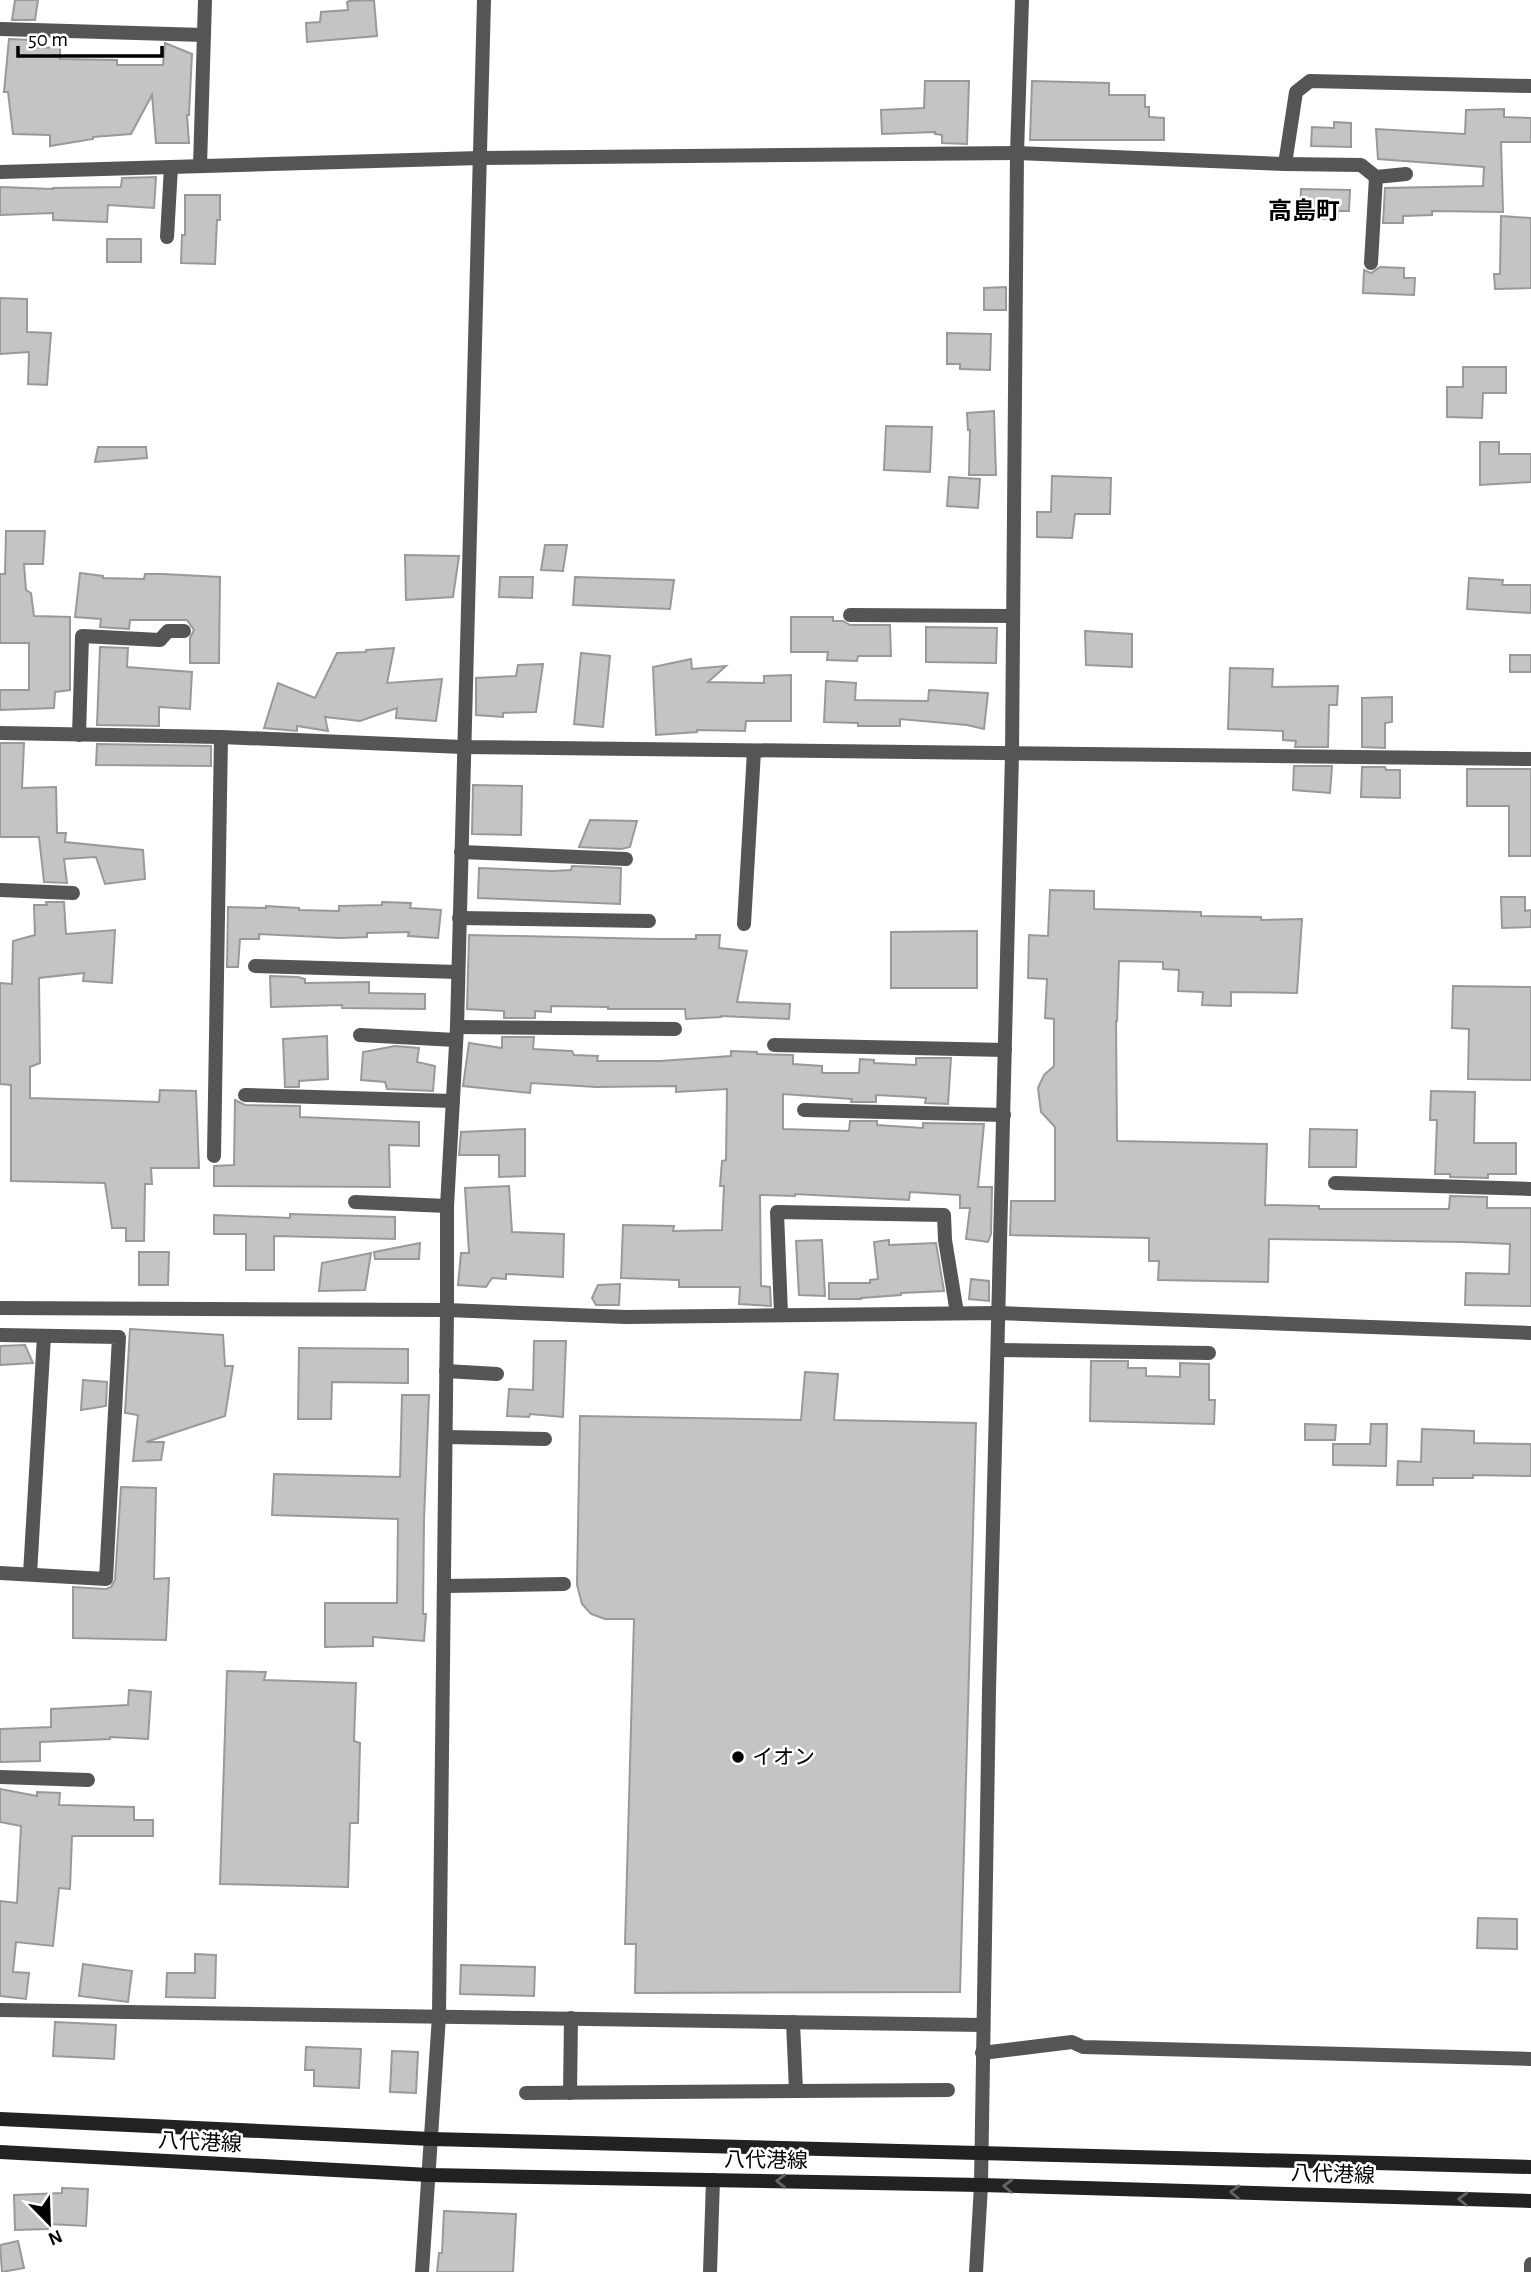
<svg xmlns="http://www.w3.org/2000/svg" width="1531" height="2272" font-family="'Alegreya Sans','Noto Sans JP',sans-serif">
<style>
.building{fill:#c4c4c4;stroke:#999;stroke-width:2}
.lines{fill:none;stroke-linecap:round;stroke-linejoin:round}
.minor{stroke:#555;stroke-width:14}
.tertiary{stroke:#555;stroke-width:14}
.secondary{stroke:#222;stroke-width:14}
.oneway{stroke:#646464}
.poi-dot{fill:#000;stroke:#fff;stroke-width:2.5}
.labels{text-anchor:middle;stroke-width:5;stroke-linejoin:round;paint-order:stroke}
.poi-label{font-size:21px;fill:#000;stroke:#fff;text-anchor:start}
.street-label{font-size:21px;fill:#000;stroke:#fff}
.quarter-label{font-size:24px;font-weight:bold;fill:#000;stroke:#fff}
</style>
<rect width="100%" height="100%" fill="#fff"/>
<g class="building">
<polygon points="15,0 38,0 35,20 12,20"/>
<polygon points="374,0 377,36 307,42 306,23 320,22 321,12 348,10 347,2 349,1"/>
<polygon points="9,39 32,40 31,47 60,48 60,59 117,60 117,65 163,65 165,43 192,54 189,115 187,115 189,143 156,143 152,95 131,134 93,137 93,139 50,146 50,135 13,134 8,92 4,92"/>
<polygon points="925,81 969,81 967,144 942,143 942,135 935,134 935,132 882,134 881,110 924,108"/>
<polygon points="1032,81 1109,83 1109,95 1145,95 1145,107 1149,107 1149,117 1164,118 1164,140 1030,140"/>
<polygon points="1504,109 1504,117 1531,118 1531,142 1501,142 1503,212 1432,211 1432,215 1403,216 1403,223 1383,223 1385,188 1483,186 1484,167 1378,159 1376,129 1465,134 1466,110"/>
<polygon points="1334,122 1351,123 1351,147 1311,146 1312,127 1334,128"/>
<polygon points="156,177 154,208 108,205 107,222 53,220 53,213 0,215 0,187 53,189 53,188 121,187 122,178"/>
<polygon points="1301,189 1350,190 1349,211 1338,211 1338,219 1300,218"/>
<polygon points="185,195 220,195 220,220 217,220 215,264 181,263 182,235 185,235"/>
<polygon points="1501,216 1531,218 1531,288 1495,289 1494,274 1500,274"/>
<rect x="107" y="239" width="34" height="23"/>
<polygon points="1380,267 1404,268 1404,278 1415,278 1414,295 1363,293 1364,270 1371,273"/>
<polygon points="1006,287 1006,310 984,310 984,288"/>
<polygon points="0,298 27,299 27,332 51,333 47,385 28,384 29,352 0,354"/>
<polygon points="947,333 991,334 990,370 960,369 960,364 947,364"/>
<polygon points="1463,367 1506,367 1506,393 1483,393 1482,418 1447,417 1447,387 1463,387"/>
<polygon points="994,411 996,475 969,475 970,430 968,430 967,413"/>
<polygon points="886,426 932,427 930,472 884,470"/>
<polygon points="1480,442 1499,442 1499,454 1531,454 1531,482 1480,485"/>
<polygon points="98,447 146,447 147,458 95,462"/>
<polygon points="1052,476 1111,478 1110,514 1075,514 1072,538 1037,537 1037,512 1051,512"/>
<polygon points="949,477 980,479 978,508 947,506"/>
<polygon points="6,531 45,531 43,564 24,564 26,590 31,593 34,616 70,617 70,690 55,692 54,708 0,710 0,690 29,690 29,643 0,643 0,574 5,574"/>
<polygon points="545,545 567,545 563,571 541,570"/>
<polygon points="405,555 459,556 453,597 406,600"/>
<polygon points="80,573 103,576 103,578 144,579 145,574 163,574 220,577 219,663 190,663 190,638 194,630 187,620 130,620 129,629 100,627 101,619 75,617"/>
<polygon points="500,577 533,577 532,598 499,597"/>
<polygon points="575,577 674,580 670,609 573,605"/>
<polygon points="1469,578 1503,580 1502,585 1531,585 1531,613 1467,609"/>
<polygon points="791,617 833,617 833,621 843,621 850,625 890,625 891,656 858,656 857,661 827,660 828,652 791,652"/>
<polygon points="926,627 997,628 996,663 926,662"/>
<polygon points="1085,631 1132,634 1132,667 1086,665"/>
<polygon points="100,647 128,648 127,667 192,672 190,709 159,707 159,726 97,725"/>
<polygon points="394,648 387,683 442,679 436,721 396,718 397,708 360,721 325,717 328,731 297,726 297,731 264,728 278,683 315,698 337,653 366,652 366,650"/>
<polygon points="581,653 610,656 603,727 574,724"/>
<rect x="1510" y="655" width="21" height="17"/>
<polygon points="691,659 692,669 726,666 708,682 764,683 764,676 791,675 791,721 746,721 745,731 697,730 697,732 656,735 653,667"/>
<polygon points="543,664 536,712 503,713 503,717 476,715 476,678 516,676 518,665"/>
<polygon points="1230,668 1273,669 1272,687 1338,686 1337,705 1329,705 1328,747 1295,747 1296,741 1283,740 1283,731 1228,729"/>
<polygon points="826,681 856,683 855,700 928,701 929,690 988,693 984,729 967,725 900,719 900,726 858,726 858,723 824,722"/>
<polygon points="1392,697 1392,722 1385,723 1385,748 1362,747 1362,698"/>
<polygon points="0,743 24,743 22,788 56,787 57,833 66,833 65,842 143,850 145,879 105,884 96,857 64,859 67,883 44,882 39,837 0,837"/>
<polygon points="97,744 211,746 211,766 96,765"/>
<polygon points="1294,766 1332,766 1330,793 1293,790"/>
<polygon points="1362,767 1385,767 1386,770 1400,770 1400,798 1361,797"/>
<polygon points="1467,769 1531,769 1531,856 1509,856 1509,806 1467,806"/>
<polygon points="473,785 522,786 521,835 472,834"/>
<polygon points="590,820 637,821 630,847 621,849 579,847"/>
<polygon points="572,866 621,868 620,904 478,898 479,868 553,871 571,870"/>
<polygon points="1050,890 1094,891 1094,909 1201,912 1201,916 1261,917 1261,920 1302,919 1297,993 1231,992 1231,1006 1202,1005 1203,992 1178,991 1179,970 1163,969 1163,962 1119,961 1117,1021 1116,1021 1117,1141 1267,1144 1265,1205 1319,1206 1319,1209 1449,1209 1450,1196 1487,1197 1487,1208 1531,1208 1531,1306 1465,1305 1466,1273 1509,1274 1510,1244 1464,1242 1269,1239 1268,1282 1158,1280 1159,1261 1149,1261 1149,1238 1010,1235 1011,1201 1055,1201 1055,1127 1041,1112 1038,1088 1044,1075 1054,1066 1054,1019 1045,1018 1047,979 1028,978 1029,935 1048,936"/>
<polygon points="1501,897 1525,897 1525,911 1531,910 1531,927 1502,928"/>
<polygon points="46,902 64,902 66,934 115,930 112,983 83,981 84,973 39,978 40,1063 30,1067 30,1098 159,1102 160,1090 196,1091 199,1168 151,1168 152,1184 145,1184 144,1241 126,1241 126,1228 112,1228 105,1183 11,1181 11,1085 0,1084 0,983 12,984 13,941 35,935 34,905 47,905"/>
<polygon points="382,902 411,903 410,908 441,910 438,938 408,936 409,932 367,933 367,937 340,938 259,934 259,939 240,939 238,967 227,967 228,907 266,908 266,906 299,908 299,910 339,911 339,906 382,905"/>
<polygon points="977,931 977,988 891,988 891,932"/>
<polygon points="469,935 656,939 696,939 696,935 720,935 719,948 747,951 737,1002 790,1004 789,1019 721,1016 721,1017 686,1019 685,1009 608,1009 608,1007 551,1006 551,1012 535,1011 535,1018 504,1018 504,1011 467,1009"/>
<polygon points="270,976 298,977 305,979 305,983 369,982 369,993 425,994 425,1009 342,1008 342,1005 271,1007"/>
<polygon points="1453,986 1531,987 1531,1080 1468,1079 1469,1029 1452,1028"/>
<polygon points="327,1036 328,1079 299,1081 299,1087 285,1087 283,1039"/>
<polygon points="502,1037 534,1037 533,1049 572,1051 574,1055 598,1056 597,1061 660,1061 731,1056 731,1051 757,1052 757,1054 793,1055 793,1064 822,1066 822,1073 859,1073 860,1059 874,1060 874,1063 916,1065 916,1058 951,1058 948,1104 925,1103 926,1098 914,1097 876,1095 876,1102 851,1102 852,1099 783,1094 783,1129 849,1131 850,1121 877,1121 877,1125 923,1128 923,1123 984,1124 978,1187 992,1187 991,1234 988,1242 966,1239 970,1208 960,1208 960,1195 910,1192 909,1200 795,1194 795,1196 760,1195 761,1286 770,1287 771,1306 739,1304 740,1287 679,1287 679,1280 621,1278 623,1225 674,1226 673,1231 722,1230 724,1186 720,1186 722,1161 726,1160 727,1089 676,1092 676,1086 596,1087 531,1083 530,1093 463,1086 469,1043 502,1048"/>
<polygon points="395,1046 419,1048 417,1062 435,1066 433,1091 387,1089 385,1082 361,1080 363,1052"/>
<polygon points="1431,1091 1475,1092 1474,1143 1516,1143 1516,1174 1488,1174 1488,1178 1450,1177 1450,1174 1435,1174 1437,1120 1430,1120"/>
<polygon points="235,1100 245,1105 300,1106 300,1117 419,1122 419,1146 389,1145 390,1187 214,1186 214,1166 234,1165"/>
<polygon points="525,1129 525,1176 499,1177 499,1155 459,1155 461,1132"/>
<polygon points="1310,1129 1357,1130 1356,1167 1309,1167"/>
<polygon points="509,1186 512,1232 564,1234 563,1277 506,1274 506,1279 492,1278 486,1287 458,1285 461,1253 469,1253 465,1188"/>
<polygon points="290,1214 395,1217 395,1239 274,1236 274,1270 246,1270 246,1234 214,1234 214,1215 290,1218"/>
<polygon points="822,1240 825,1296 799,1295 796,1241"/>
<polygon points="889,1240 889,1245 936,1243 944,1291 901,1293 901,1295 861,1298 861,1299 829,1299 829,1283 870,1283 870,1280 878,1279 874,1242"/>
<polygon points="420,1243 419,1259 375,1259 374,1252"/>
<polygon points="139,1252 169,1252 168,1285 139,1285"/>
<polygon points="371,1253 365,1290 319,1291 322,1263"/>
<polygon points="971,1279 989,1281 989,1301 969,1299"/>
<polygon points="620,1284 619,1305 596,1305 592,1298 598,1285"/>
<polygon points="130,1329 223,1335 225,1366 233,1366 225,1416 146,1442 164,1442 161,1460 133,1461 138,1415 125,1413"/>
<polygon points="534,1341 566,1341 563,1417 530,1414 529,1417 507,1416 509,1389 533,1390"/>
<polygon points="25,1345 33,1363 0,1365 0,1346"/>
<polygon points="299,1348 408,1349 408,1383 332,1382 331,1419 298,1419"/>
<polygon points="1091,1361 1128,1361 1128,1368 1146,1368 1146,1376 1180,1377 1180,1363 1209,1364 1209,1400 1215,1400 1214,1424 1090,1421"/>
<polygon points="805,1372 838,1374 834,1420 976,1423 960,1992 635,1993 636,1944 625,1944 634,1619 605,1619 591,1614 582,1604 577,1585 580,1416 801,1420"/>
<polygon points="83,1380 107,1382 106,1406 81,1410"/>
<polygon points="402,1395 429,1395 424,1519 423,1614 426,1614 424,1641 373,1637 373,1646 325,1647 325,1603 397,1603 398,1519 272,1515 274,1474 400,1477"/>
<polygon points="1305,1424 1336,1425 1335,1440 1305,1440"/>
<polygon points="1371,1424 1387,1424 1386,1466 1333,1465 1333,1444 1370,1444"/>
<polygon points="1422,1429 1474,1431 1474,1443 1531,1444 1531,1476 1473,1475 1473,1478 1433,1478 1433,1485 1397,1485 1398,1461 1421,1462"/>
<polygon points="121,1487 156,1488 154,1579 169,1578 166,1640 73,1638 73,1587 106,1589 111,1587 115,1580"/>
<polygon points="227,1671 266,1672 264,1680 356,1683 354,1741 360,1743 358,1823 350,1823 348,1887 220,1884"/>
<polygon points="129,1690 151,1692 148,1739 110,1737 110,1739 40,1742 40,1761 0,1762 0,1729 51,1727 51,1709 128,1705"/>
<polygon points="0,1789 37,1796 37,1792 60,1793 59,1805 134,1807 134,1820 153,1820 153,1836 72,1836 70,1889 59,1888 53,1946 16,1942 13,1972 29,1973 26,1999 0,1996 0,1901 17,1903 21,1826 0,1822"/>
<polygon points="1478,1918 1517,1919 1517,1949 1477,1948"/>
<polygon points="195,1954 216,1955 215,1998 166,1997 167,1973 195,1973"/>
<polygon points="83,1964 132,1971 128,2002 79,1996"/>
<polygon points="461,1965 535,1967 534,1996 460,1994"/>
<polygon points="55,2022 116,2025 114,2059 53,2056"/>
<polygon points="306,2047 361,2049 359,2088 314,2086 314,2070 305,2070"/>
<polygon points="392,2051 418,2052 416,2093 390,2092"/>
<polygon points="62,2188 88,2189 86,2226 48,2224 48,2229 15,2230 14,2195 62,2193"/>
<polygon points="444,2211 516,2214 513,2272 437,2272 439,2253 442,2253"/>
<polygon points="18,2241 24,2268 2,2272 0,2245"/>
</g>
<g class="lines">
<g class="minor">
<polyline points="0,29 204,35"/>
<polyline points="1285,164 1361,165 1376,177 1406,174"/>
<polyline points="200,166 205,0"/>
<polyline points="0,172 480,158 1017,153 1285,164 1296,92 1310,81 1531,86"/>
<polyline points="167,237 171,167"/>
<polyline points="1371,263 1376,177"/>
<polyline points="850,615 1013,616"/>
<polyline points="0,733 221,737 463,747 1531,759"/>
<polyline points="79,735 82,636 160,640 168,631 184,631"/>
<polyline points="461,852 626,859"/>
<polyline points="0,890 73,893"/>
<polyline points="459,918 649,921"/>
<polyline points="744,924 754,751"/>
<polyline points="255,966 458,972"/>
<polyline points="457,1027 675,1029"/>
<polyline points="360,1035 456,1040"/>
<polyline points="774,1045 1005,1050"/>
<polyline points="245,1095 453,1101"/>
<polyline points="804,1110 1004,1115"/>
<polyline points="214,1156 221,737"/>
<polyline points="1335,1183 1531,1189"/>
<polyline points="355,1202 447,1206"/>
<polyline points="781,1314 777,1212 944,1215 945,1240 957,1313"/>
<polyline points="0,1335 119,1337 106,1579 0,1573"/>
<polyline points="998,1350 1209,1353"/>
<polyline points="446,1371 497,1374"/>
<polyline points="446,1437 545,1439"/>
<polyline points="30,1574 44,1336"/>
<polyline points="444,1586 564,1584"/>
<polyline points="0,1777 88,1780"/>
<polyline points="0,2010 983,2025"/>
<polyline points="793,2022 796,2091"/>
<polyline points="982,2053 1072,2042 1083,2047 1531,2059"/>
<polyline points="526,2093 948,2090"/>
<polyline points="570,2093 571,2018"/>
<polyline points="422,2272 439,2016 447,1310 447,1206 457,1027 484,0"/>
<polyline points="710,2272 713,2180"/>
<polyline points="976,2272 981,2185 989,1691 1012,754 1017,153 1022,0"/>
<polyline points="1531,2272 1531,2264"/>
</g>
<polyline class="tertiary" points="0,1308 447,1310 626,1317 999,1313 1531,1333"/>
<g class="secondary">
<polyline points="0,2119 431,2139 1531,2167"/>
<polyline points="0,2152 429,2175 981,2185 1531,2201"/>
</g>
</g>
<defs><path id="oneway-chevron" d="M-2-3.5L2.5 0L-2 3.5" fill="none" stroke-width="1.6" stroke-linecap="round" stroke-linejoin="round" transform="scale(1.75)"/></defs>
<g class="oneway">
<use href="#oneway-chevron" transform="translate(781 2181) rotate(-179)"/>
<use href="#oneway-chevron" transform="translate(1008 2186) rotate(-178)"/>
<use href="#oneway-chevron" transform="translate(1235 2192) rotate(-178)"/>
<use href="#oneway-chevron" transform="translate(1463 2199) rotate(-178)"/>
</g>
<circle class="poi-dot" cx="738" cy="1757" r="7"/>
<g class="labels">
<g class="poi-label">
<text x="752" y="1764">イオン</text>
</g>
<g class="street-label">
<text transform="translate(200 2142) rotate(3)" y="7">八代港線</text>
<text transform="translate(766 2160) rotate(1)" y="7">八代港線</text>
<text transform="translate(1333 2174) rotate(2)" y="7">八代港線</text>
</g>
<g class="quarter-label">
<text x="1304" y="219">高島町</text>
</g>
</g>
<g transform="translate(49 2223) rotate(157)" stroke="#ffffff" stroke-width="5" paint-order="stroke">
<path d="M0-5L12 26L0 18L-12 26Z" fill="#000000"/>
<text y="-10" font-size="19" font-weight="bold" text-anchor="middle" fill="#000000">N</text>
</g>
<path d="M18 46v10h144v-10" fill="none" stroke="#000000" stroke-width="3.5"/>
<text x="28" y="46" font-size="21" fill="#000000" stroke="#ffffff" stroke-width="5" paint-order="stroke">50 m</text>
</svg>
